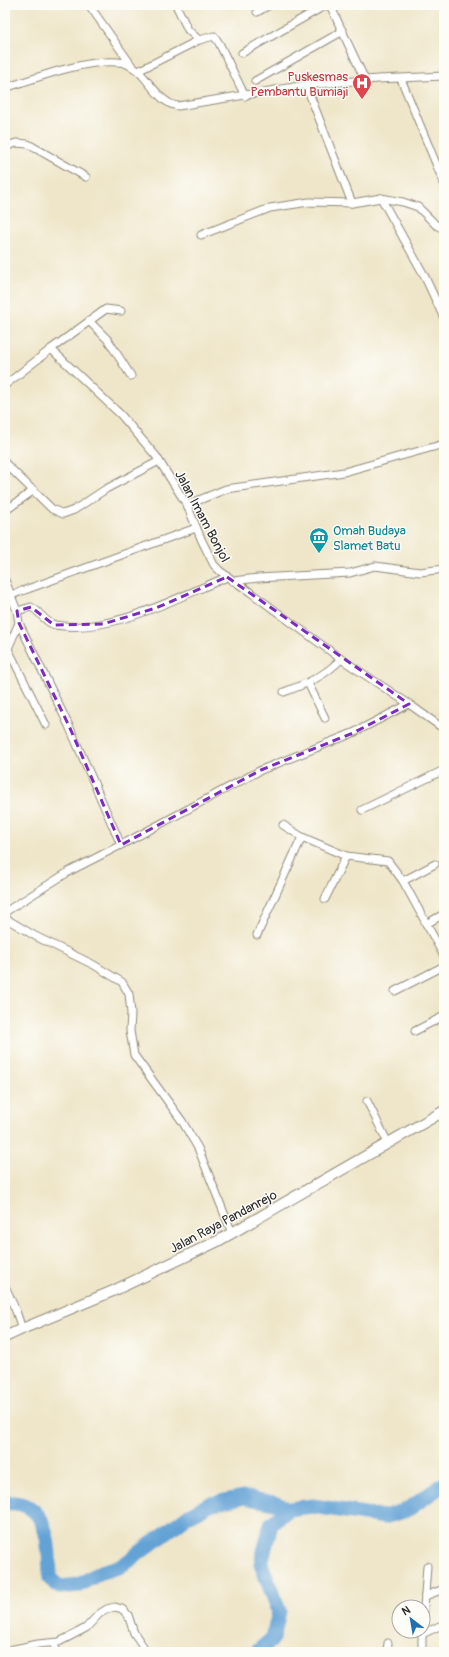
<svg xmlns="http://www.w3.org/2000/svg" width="449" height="1657" font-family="Pangolin,sans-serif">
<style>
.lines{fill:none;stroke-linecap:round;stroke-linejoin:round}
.river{stroke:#63a2d5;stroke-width:15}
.minor-casing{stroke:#8d887a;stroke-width:9}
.secondary-casing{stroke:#8d887a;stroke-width:12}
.minor{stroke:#fff;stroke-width:7}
.secondary{stroke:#fff;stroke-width:10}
.marked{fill:none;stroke:#7b2cbf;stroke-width:3;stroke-dasharray:8 5;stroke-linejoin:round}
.labels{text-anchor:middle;stroke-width:3;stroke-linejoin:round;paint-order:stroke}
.health-label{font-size:13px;fill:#be3a42;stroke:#fdfcf7;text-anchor:end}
.street-label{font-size:13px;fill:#2b2b2b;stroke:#fdfcf7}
.culture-label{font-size:13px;fill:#0d838f;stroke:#fdfcf7;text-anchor:start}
</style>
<rect width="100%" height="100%" fill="#fdfcf7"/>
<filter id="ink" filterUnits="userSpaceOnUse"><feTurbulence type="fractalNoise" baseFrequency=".025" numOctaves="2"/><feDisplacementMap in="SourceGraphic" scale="8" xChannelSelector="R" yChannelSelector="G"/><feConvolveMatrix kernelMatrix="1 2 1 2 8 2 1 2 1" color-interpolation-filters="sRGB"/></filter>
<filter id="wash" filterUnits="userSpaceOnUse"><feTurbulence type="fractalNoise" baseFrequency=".012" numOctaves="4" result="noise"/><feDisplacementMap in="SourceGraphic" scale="16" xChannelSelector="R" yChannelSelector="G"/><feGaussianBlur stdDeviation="0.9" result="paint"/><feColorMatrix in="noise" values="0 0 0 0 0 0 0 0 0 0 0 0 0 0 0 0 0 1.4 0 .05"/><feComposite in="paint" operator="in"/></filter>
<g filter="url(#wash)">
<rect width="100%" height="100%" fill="#efe6c9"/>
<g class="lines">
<g class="river">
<path d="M5,1503C50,1499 49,1547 50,1579L60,1587L79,1585L101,1572L122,1566L189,1515L210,1504L243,1497L274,1503L289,1509"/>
<polyline points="257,1652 273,1638 279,1611 261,1564 271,1524 289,1509 313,1506 384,1517 407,1510 444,1484"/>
</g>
</g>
</g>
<g filter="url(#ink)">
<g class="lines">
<defs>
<g id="minor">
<polyline points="89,5 132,66"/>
<polyline points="176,5 188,30 199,40"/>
<polyline points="330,5 365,80"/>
<polyline points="257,12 269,5"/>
<polyline points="242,53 326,5"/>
<polyline points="138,71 199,40 214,36 219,43 245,96"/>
<polyline points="401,79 444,183"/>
<polyline points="255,81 343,31"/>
<polyline points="306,85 352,203 381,198 403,202 418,207 436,225 444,229"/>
<path d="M5,88C35,78 87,59 118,62C125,62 133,67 138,71C150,82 161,104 178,106L306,85L378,79L444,76"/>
<polyline points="5,147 16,143 28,144 86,177"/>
<polyline points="381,198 424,275 444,318"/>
<polyline points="201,235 270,208 309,202 352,203"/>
<polyline points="89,321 108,340 131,376"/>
<polyline points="51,349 106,309 121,311"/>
<polyline points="5,385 51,349 121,415 156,456 187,505 202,541 214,565 220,571 250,592 341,659 409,704 444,729"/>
<polyline points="5,463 52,509 63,514 74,510 106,489 159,461"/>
<polyline points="187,505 226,489 344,472 444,444"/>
<polyline points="5,511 34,490"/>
<polyline points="5,580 17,611 19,623 6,653"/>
<polyline points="233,581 258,578 350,573 375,566 420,572 444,569"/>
<polyline points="11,595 196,528"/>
<path d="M17,611L31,607C40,611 45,623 55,625C112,634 176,598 227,577"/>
<polyline points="19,623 69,726 121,845 261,770 353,733 409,704"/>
<polyline points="8,649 46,725"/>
<polyline points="308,683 325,718"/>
<path d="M284,692C306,684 325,676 341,659"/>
<polyline points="362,810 444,770"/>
<polyline points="302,837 346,856"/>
<polyline points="403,881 435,864"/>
<polyline points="325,899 346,856 388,861 403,881 444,956"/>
<polyline points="5,912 70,871 121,845"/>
<polyline points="5,918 35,936 94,965 122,982 129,994 131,1013 130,1031 134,1055 182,1121 198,1148 232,1233"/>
<polyline points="426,924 444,914"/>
<polyline points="257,935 302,837 283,825"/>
<polyline points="395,991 444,966"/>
<polyline points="415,1031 444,1016"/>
<polyline points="367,1101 388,1143"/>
<polyline points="5,1286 16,1311 22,1329"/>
<polyline points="425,1596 444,1589"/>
<polyline points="423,1622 427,1566"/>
<polyline points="422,1631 422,1652"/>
<polyline points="422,1634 444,1624"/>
<polyline points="53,1643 57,1652"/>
<polyline points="5,1651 38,1644 59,1642 86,1628 99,1614 107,1609 115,1607 122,1609 128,1615 134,1633 147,1652"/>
<polyline points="387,1652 388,1643"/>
</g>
<polyline id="secondary" points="5,1337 22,1329 113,1291 218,1241 444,1111"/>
</defs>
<use href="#minor" class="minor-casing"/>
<use href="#secondary" class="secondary-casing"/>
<use href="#minor" class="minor"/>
<use href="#secondary" class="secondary"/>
</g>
</g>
<path class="marked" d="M227,577L409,704L353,733L261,770L121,845L69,726L19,623L17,611L31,607L54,625L103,624L156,608Z"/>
<defs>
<symbol id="hospital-pin" viewBox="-11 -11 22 30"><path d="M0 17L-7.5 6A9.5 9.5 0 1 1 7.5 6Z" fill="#e0444e" stroke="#fdfcf7"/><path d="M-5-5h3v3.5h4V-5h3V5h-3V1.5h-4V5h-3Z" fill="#fff"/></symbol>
<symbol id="museum-pin" viewBox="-11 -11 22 30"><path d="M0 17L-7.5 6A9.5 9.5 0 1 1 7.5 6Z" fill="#0f9aa8" stroke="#fdfcf7"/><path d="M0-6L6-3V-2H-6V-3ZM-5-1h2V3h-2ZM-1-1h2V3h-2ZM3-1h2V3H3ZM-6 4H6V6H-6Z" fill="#fff"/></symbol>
</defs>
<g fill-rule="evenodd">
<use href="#hospital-pin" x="351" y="72" width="22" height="30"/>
<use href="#museum-pin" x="308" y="526" width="22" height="30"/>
</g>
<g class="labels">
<g class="health-label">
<text x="348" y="81">Puskesmas<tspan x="348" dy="15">Pembantu Bumiaji</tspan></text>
</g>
<g class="street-label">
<text transform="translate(203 516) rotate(62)" y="5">Jalan Imam Bonjol</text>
<text transform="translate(223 1221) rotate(-28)" y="5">Jalan Raya Pandanrejo</text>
</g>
<g class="culture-label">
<text x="333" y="535">Omah Budaya<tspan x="333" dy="15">Slamet Batu</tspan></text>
</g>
</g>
<rect width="449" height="1657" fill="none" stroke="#fdfcf7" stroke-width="20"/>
<g transform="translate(411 1619) rotate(329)"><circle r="19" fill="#fdfcf7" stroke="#a9a8a5"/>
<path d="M0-3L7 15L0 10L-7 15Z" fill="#1f6fb2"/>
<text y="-6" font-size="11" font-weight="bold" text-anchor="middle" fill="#2b2b2b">N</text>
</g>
</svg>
